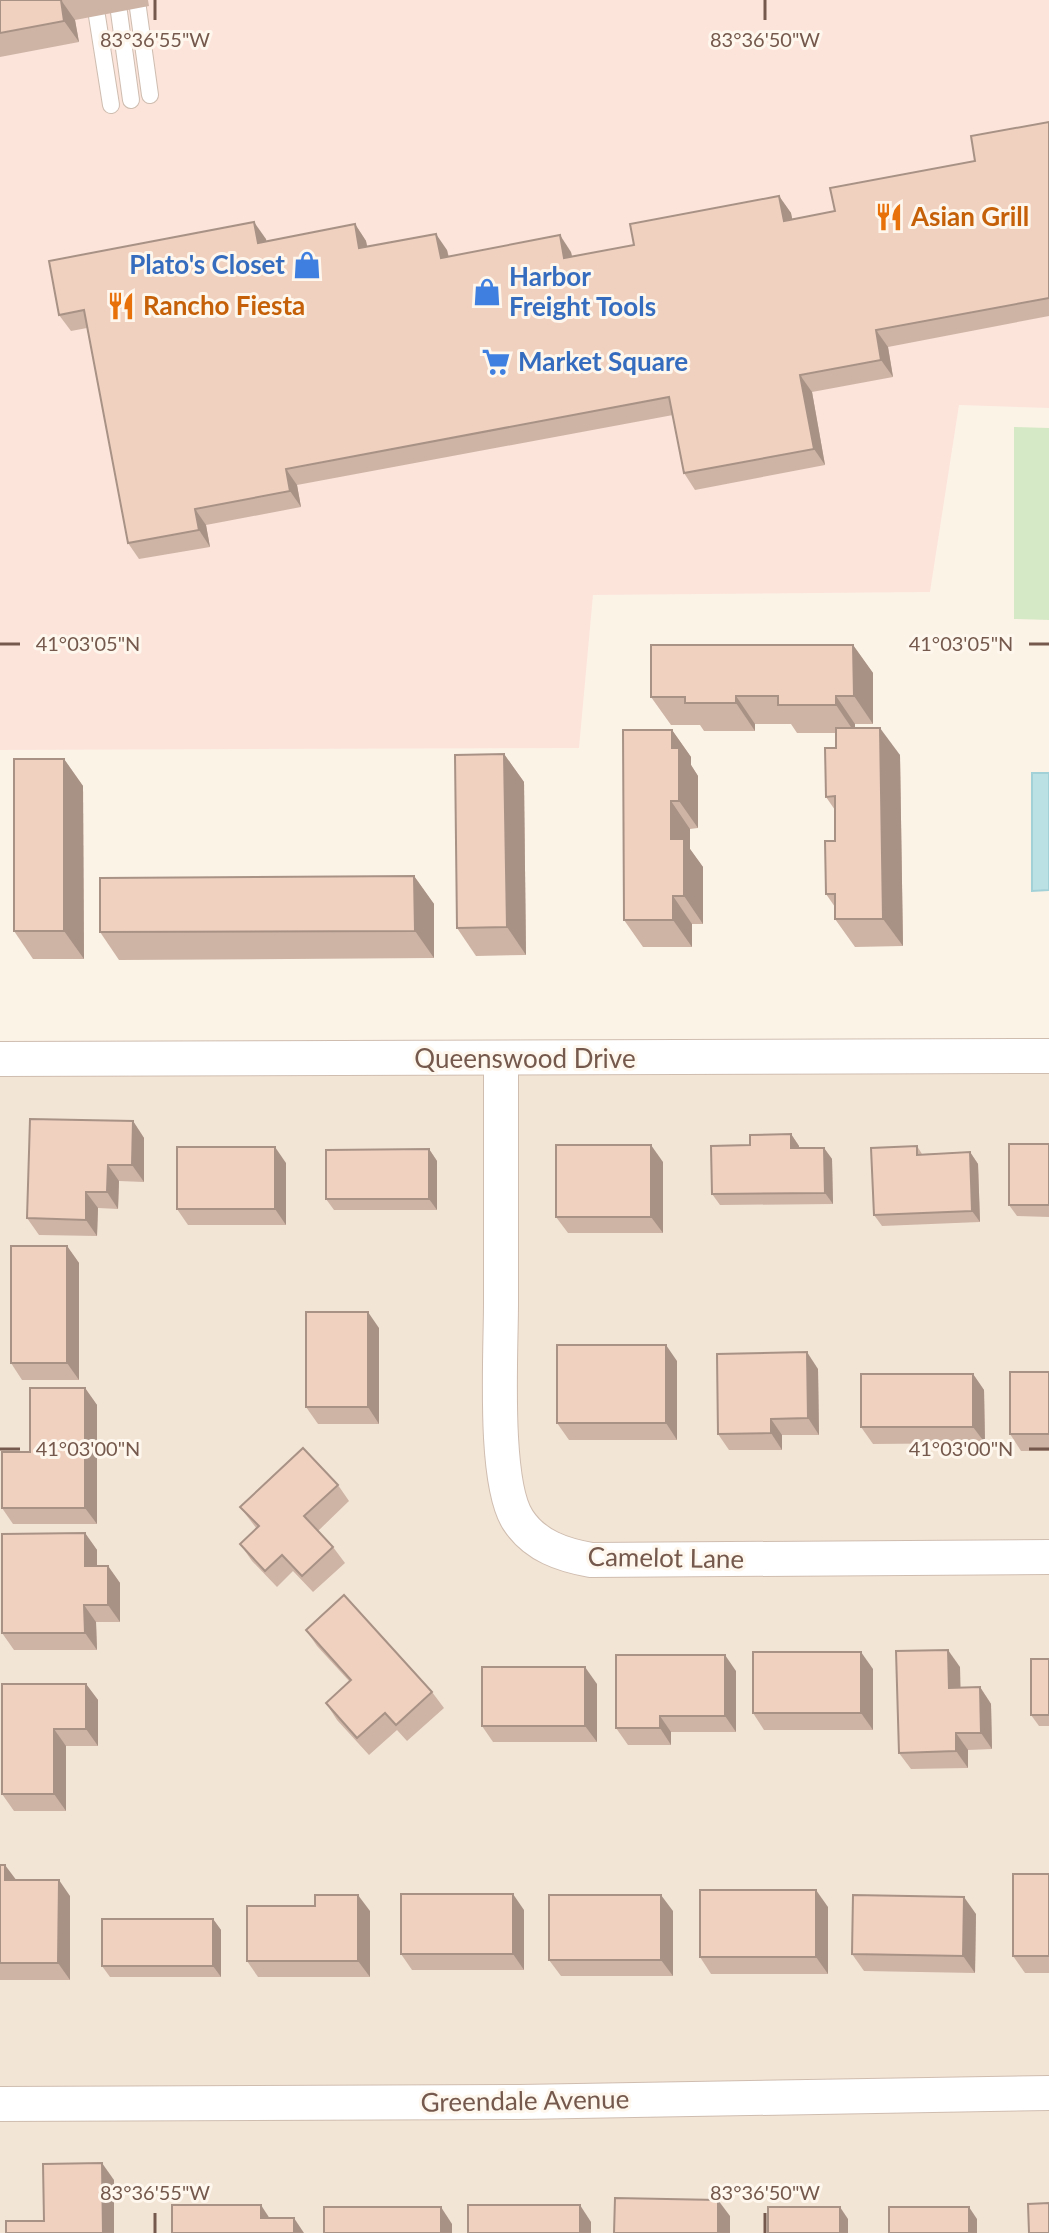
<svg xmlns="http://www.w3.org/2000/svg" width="1049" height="2233" font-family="Lato,sans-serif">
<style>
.residential{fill:#f3e5d6}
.commercial{fill:#fce4db}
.green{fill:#d6e9c6}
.water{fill:#bce1e5;stroke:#a2d1d7;stroke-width:2}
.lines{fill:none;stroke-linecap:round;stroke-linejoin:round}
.service-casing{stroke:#cfbdb0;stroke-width:18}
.minor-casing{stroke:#cfbdb0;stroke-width:36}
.service{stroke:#fff;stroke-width:16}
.minor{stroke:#fff;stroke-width:34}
.wall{fill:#ceb4a5}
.shaded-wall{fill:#a89286}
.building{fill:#f0d1c0;stroke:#a89286;stroke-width:2}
.ticks{fill:none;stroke:#75594c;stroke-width:3}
.labels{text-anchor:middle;stroke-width:6;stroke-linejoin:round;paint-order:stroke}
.food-label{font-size:26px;font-weight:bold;fill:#c56008;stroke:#fef7ee;text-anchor:start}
.shop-label{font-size:26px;font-weight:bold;fill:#366cbe;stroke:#fef7ee;text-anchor:start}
.street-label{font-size:26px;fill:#75594c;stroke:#fef7ee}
.ticks-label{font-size:20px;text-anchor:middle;fill:#75594c;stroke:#fef7ee;stroke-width:6;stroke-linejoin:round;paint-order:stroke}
</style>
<rect width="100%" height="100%" fill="#fcf3e7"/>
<polygon class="residential" points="1049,1056 1049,2233 0,2233 0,1059"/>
<polygon class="commercial" points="0,0 1049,0 1049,408 959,405 930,592 593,595 579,748 0,750"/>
<polygon class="green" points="1014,427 1049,428 1049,620 1014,619"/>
<polygon class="water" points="1032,773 1049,773 1049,890 1032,891"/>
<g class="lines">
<defs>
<g id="service">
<polyline points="138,8 150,95"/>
<polyline points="119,12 131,100"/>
<polyline points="97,16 111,105"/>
</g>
<g id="minor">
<polyline points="0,1059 1049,1056"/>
<path d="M501,1059C501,1141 501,1222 501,1303C501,1352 493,1482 518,1520C535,1546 563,1555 591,1560L1049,1557"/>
<polyline points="0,2104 519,2102 1049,2093"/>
</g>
</defs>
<use href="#service" class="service-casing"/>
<use href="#minor" class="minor-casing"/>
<use href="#service" class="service"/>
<use href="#minor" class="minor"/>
</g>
<g class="wall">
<polygon points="0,0 148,0 149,6 75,20 79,42 0,57"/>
<polygon points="1049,122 1049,316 888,347 893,377 812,392 825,465 695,490 684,473 673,415 297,485 301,507 206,525 210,547 139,559 128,543 87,328 71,331 59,315 266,239 266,241 355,224 366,241 367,247 447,250 449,257 571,252 572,257 634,245 779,196 791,213 792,219 835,211 975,161"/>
<polygon points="853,645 873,673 873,724 855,724 855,728 900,755 903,946 855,947 835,919 835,907 826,894 835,841 835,810 826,797 836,748 836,733 797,733 791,724 755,724 755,731 704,731 700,725 671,725 651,697"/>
<polygon points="672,730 691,757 691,765 698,776 698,828 690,829 690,849 703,867 703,924 692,924 692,947 643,947 624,920"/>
<polygon points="504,754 524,782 526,955 476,956 457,928"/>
<polygon points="64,759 83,786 84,959 33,959 14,931"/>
<polygon points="414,876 434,904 434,958 119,960 100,932"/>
<polygon points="133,1121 144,1138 144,1182 119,1181 118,1209 98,1208 97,1236 39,1235 27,1218"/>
<polygon points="791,1134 799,1146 799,1148 824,1148 832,1159 833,1204 720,1205 712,1194 750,1145"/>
<polygon points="1049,1144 1049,1217 1017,1216 1009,1205"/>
<polygon points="917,1146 922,1154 970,1152 978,1164 980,1222 882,1226 874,1215"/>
<polygon points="429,1149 437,1161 437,1210 334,1210 326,1199"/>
<polygon points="663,1162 663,1233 568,1233 556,1217"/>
<polygon points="286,1163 286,1225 188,1225 177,1209"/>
<polygon points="67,1246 79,1263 79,1380 22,1380 11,1363"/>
<polygon points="379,1328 379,1424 318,1424 306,1407"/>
<polygon points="677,1361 677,1440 569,1440 557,1423"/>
<polygon points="818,1369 819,1435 782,1435 782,1450 729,1450 718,1434"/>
<polygon points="1049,1372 1049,1451 1021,1451 1010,1434"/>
<polygon points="973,1374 984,1390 985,1443 873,1444 861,1427"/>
<polygon points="85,1388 97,1405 97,1524 13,1524 2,1508 30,1452"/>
<polygon points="338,1485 349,1501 318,1531 333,1547 345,1563 313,1592 293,1571 277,1587 252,1561 240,1544 257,1529 240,1507"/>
<polygon points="85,1533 97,1550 97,1566 108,1566 120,1583 120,1622 96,1622 97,1650 14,1650 2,1633"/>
<polygon points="306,1630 432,1692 444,1708 407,1741 397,1730 369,1755 337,1720 326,1703 350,1682 317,1646"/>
<polygon points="1049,1659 1049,1726 1039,1726 1031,1715"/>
<polygon points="960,1667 960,1688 980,1687 991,1704 992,1749 968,1750 968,1768 911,1769 899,1753"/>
<polygon points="873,1669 873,1730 764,1730 753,1713"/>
<polygon points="736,1671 736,1732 671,1732 671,1745 628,1745 616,1728"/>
<polygon points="86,1684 98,1700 98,1746 66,1746 66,1811 14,1811 2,1794"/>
<polygon points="597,1684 597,1742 493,1742 482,1726"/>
<polygon points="0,1865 16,1880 70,1896 70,1980 0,1980"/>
<polygon points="1049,1874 1049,1973 1025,1973 1013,1956"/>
<polygon points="315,1906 370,1911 370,1977 258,1977 247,1961"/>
<polygon points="828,1907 828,1974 711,1974 700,1957"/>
<polygon points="524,1910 524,1970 412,1970 401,1954"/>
<polygon points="673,1911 673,1976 561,1976 549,1960"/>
<polygon points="976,1914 975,1973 864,1971 852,1954"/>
<polygon points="213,1919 221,1930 221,1977 110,1977 102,1966"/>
</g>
<g class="shaded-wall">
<polygon points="61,0 75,20 79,42 64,21"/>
<polygon points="779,196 791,213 796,238 784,221"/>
<polygon points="254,222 266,239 270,260 258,243"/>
<polygon points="355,224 366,241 371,265 359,248"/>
<polygon points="436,234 447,250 452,275 441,258"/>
<polygon points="560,235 571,252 576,275 564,258"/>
<polygon points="876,330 888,347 893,377 881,360"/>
<polygon points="800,375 812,392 825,465 814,449"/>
<polygon points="286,469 297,485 301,507 290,491"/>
<polygon points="195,509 206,525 210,547 199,530"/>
<polygon points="853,645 873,673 873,724 854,696"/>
<polygon points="736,696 755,724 755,731 736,703"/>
<polygon points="836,696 855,724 855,733 836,705"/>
<polygon points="880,728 900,755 903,946 883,919"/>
<polygon points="672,730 691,757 691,765 698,776 698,828 679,801 672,748"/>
<polygon points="504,754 524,782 526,955 507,927"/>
<polygon points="64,759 83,786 84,959 64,931"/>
<polygon points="671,801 690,829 690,849 703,867 703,924 684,896 671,839"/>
<polygon points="414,876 434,904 434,958 415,931"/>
<polygon points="673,896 692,924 692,947 673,920"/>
<polygon points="133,1121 144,1138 144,1182 132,1165"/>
<polygon points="791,1134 799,1146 799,1160 791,1148"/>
<polygon points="651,1145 663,1162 663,1233 651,1217"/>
<polygon points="275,1147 286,1163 286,1225 275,1209"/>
<polygon points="824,1148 832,1159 833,1204 825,1193"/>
<polygon points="429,1149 437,1161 437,1210 429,1199"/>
<polygon points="970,1152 978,1164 980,1222 972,1211"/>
<polygon points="108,1165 119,1181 118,1209 107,1192"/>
<polygon points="86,1192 98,1208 97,1236 86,1220"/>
<polygon points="67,1246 79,1263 79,1380 67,1363"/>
<polygon points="368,1312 379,1328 379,1424 368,1407"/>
<polygon points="666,1345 677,1361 677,1440 666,1423"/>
<polygon points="807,1352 818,1369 819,1435 808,1418"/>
<polygon points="973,1374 984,1390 985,1443 973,1427"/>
<polygon points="85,1388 97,1405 97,1524 85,1508"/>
<polygon points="771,1419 782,1435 782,1450 771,1433"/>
<polygon points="85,1533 97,1550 97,1583 85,1566"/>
<polygon points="108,1566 120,1583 120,1622 108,1605"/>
<polygon points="84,1605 96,1622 97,1650 85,1633"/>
<polygon points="948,1650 960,1667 961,1705 949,1688"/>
<polygon points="861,1652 873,1669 873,1730 861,1713"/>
<polygon points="725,1655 736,1671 736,1732 725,1716"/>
<polygon points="585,1667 597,1684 597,1742 585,1726"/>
<polygon points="86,1684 98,1700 98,1746 86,1729"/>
<polygon points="980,1687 991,1704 992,1749 981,1733"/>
<polygon points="660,1716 671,1732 671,1745 660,1728"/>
<polygon points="54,1729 66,1746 66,1811 54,1794"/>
<polygon points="956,1733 968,1750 968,1768 956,1751"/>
<polygon points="5,1865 17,1881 5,1880"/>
<polygon points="59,1880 70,1896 70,1980 58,1963"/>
<polygon points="816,1890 828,1907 828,1974 816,1957"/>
<polygon points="513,1894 524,1910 524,1970 513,1954"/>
<polygon points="358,1895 370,1911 370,1977 358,1961"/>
<polygon points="661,1895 673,1911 673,1976 661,1960"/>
<polygon points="964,1897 976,1914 975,1973 963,1956"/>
<polygon points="213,1919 221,1930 221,1977 213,1966"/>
<polygon points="102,2163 114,2180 114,2233 103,2233"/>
<polygon points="718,2200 730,2216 730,2233 718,2233"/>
<polygon points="261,2205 272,2222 261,2218"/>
<polygon points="580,2205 591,2222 591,2233 580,2233"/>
<polygon points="441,2207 452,2224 452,2233 441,2233"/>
<polygon points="840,2207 848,2219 848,2233 840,2233"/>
<polygon points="969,2207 977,2219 977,2233 969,2233"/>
<polygon points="294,2218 304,2233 294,2233"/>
</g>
<g class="building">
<polygon points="0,0 61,0 64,21 0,33"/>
<polygon points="1049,122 1049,298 876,330 881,360 800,375 814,449 684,473 669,397 286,469 290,491 195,509 199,530 128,543 84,310 59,315 49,261 254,222 258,243 355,224 359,248 436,234 441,258 560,235 564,258 634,245 630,224 779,196 784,221 835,211 830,188 975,161 971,136"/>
<polygon points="651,645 853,645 854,696 836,696 836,705 778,705 778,696 736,696 736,703 685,703 685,697 651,697"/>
<polygon points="836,728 880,728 883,919 835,919 835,894 826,894 825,841 835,841 835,796 826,797 825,748 836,748"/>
<polygon points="623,730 672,730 672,748 679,748 679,801 671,801 671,839 684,839 684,896 673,896 673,920 624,920"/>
<polygon points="504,754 507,927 457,928 455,755"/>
<rect x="14" y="759" width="50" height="172"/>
<polygon points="414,876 415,931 100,932 100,878"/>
<polygon points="30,1119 133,1121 132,1165 108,1165 107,1192 86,1192 86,1220 27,1218"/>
<polygon points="791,1134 791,1148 824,1148 825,1193 712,1194 711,1146 750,1145 750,1135"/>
<rect x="1009" y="1144" width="40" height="61"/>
<rect x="556" y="1145" width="95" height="72"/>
<polygon points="917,1146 917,1155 970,1152 972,1211 874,1215 871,1148"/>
<rect x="177" y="1147" width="98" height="62"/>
<polygon points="429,1149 429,1199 326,1199 326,1150"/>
<rect x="11" y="1246" width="56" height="117"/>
<rect x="306" y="1312" width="62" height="95"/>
<rect x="557" y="1345" width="109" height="78"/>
<polygon points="807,1352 808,1418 771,1419 771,1433 718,1434 717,1354"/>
<rect x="1010" y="1372" width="39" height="62"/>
<rect x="861" y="1374" width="112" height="53"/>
<polygon points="30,1388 85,1388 85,1508 2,1508 2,1452 30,1452"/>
<polygon points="303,1448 338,1485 304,1516 333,1547 302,1576 282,1555 265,1571 240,1544 259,1526 240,1507"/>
<polygon points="85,1533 85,1566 108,1566 108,1605 84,1605 85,1633 2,1633 2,1534"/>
<polygon points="344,1595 432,1692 396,1725 385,1713 357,1738 326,1703 351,1680 306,1630"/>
<polygon points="948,1650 949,1688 980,1687 981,1733 956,1733 956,1751 899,1753 896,1651"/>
<rect x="753" y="1652" width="108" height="61"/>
<polygon points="616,1655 725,1655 725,1716 660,1716 660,1728 616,1728"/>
<rect x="1031" y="1659" width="18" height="56"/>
<rect x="482" y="1667" width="103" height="59"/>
<polygon points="2,1684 86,1684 86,1729 54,1729 54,1794 2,1794"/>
<polygon points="0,1865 5,1865 5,1880 59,1880 58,1963 0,1963"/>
<rect x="1013" y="1874" width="36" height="82"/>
<rect x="700" y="1890" width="116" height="67"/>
<rect x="401" y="1894" width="112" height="60"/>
<polygon points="315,1895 358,1895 358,1961 247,1961 247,1906 315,1906"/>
<rect x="549" y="1895" width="112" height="65"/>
<polygon points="853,1895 964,1897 963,1956 852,1954"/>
<rect x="102" y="1919" width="111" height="47"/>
<polygon points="102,2163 103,2233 6,2233 6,2221 44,2221 43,2164"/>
<polygon points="615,2198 718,2200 718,2233 614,2233"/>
<polygon points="1049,2203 1049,2233 1029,2233 1028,2204"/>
<polygon points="172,2205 261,2205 261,2218 294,2218 294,2233 172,2233"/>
<rect x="468" y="2205" width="112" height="28"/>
<rect x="324" y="2207" width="117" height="26"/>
<rect x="768" y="2207" width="72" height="26"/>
<rect x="889" y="2207" width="80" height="26"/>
</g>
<path class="ticks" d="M155,0V20M765,0V20M0,644H20M1029,644H1049M0,1449H20M1029,1449H1049M155,2213V2233M765,2213V2233"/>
<defs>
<symbol id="restaurant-bare" viewBox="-9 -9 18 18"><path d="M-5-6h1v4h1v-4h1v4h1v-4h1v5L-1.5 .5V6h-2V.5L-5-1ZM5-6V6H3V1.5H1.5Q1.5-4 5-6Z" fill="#e8710a" stroke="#fef7ee" stroke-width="2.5" paint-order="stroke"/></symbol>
<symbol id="shop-bare" viewBox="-9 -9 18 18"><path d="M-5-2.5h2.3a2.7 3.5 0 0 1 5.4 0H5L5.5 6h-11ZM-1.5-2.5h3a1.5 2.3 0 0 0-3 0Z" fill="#3f7fe0" stroke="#fef7ee" stroke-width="2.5" paint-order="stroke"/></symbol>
<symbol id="supermarket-bare" viewBox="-9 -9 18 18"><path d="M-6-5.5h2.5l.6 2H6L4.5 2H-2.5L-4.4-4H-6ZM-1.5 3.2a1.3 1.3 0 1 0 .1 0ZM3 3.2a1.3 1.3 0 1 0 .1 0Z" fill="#3f7fe0" stroke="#fef7ee" stroke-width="2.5" paint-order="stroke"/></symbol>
</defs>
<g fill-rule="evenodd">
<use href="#restaurant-bare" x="869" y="197" width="40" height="40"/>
<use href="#shop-bare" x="287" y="245" width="40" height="40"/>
<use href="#shop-bare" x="467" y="272" width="40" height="40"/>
<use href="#restaurant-bare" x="101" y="286" width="40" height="40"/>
<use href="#supermarket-bare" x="476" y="342" width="40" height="40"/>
</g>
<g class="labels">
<g class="food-label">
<text x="911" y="226">Asian Grill</text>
<text x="143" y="315">Rancho Fiesta</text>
</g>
<g class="shop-label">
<text x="285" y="274" text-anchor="end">Plato's Closet</text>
<text x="509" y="286">Harbor<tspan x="509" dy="30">Freight Tools</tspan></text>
<text x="518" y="371">Market Square</text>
</g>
<g class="street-label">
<text x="525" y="1068">Queenswood Drive</text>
<text transform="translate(666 1558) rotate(1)" y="9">Camelot Lane</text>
<text transform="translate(525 2101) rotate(-1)" y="9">Greendale Avenue</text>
</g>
</g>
<g class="ticks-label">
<text x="155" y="47">83°36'55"W</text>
<text x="765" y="47">83°36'50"W</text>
<text x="88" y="651">41°03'05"N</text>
<text x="961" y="651">41°03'05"N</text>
<text x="88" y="1456">41°03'00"N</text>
<text x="961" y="1456">41°03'00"N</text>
<text x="155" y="2200">83°36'55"W</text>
<text x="765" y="2200">83°36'50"W</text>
</g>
</svg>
